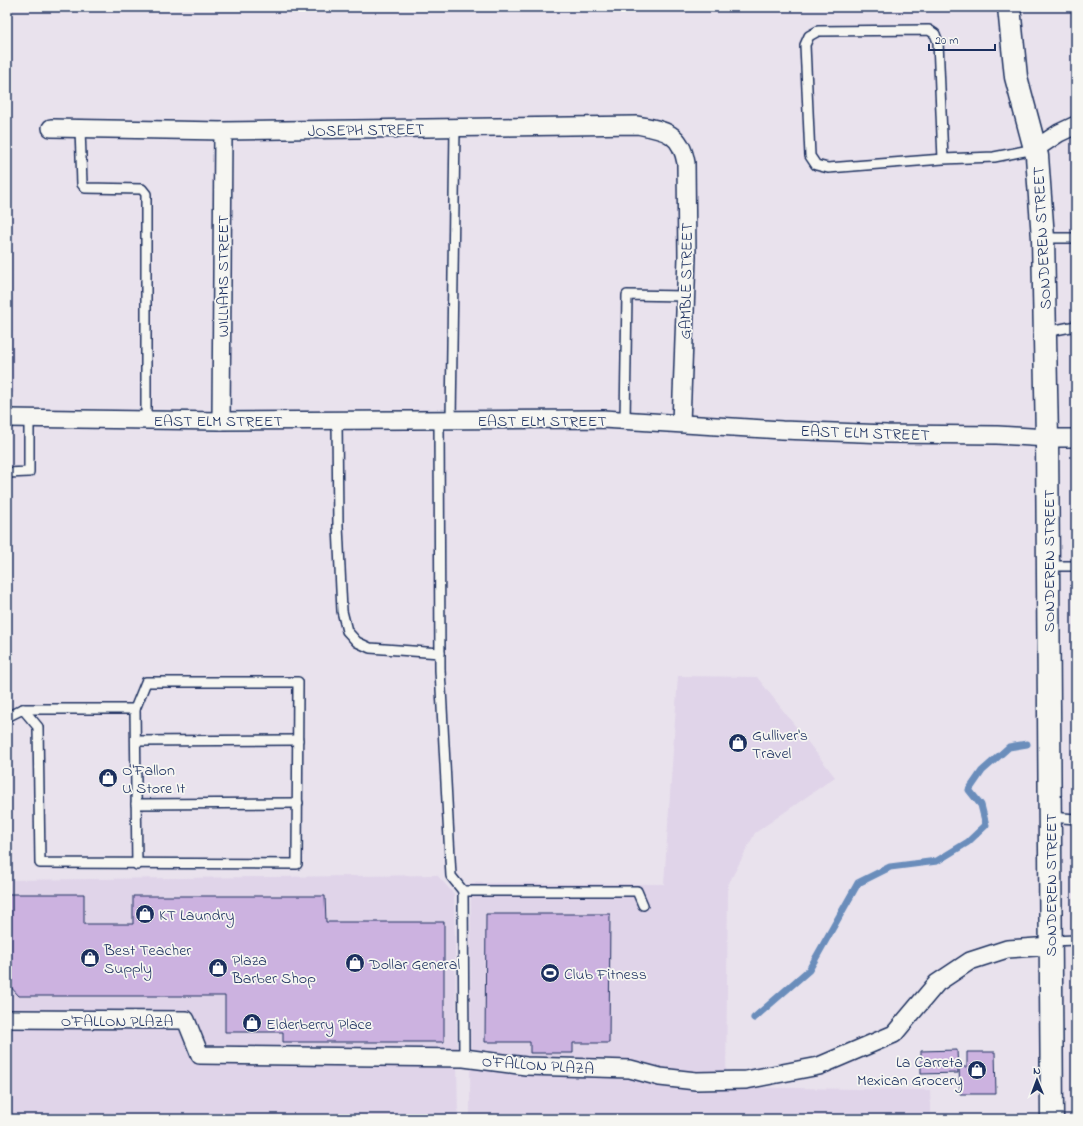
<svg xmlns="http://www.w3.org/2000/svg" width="1083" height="1126" font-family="'Indie Flower',sans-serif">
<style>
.built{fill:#e0d4e9}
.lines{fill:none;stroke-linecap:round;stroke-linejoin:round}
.stream{stroke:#6a8dbb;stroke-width:7}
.building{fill:#ccb2e0;stroke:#1b2f5e}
.lane-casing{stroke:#1b2f5e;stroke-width:12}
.street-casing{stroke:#1b2f5e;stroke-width:20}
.secondary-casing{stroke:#1b2f5e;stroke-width:25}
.lane{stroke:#f6f6f2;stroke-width:9}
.street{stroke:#f6f6f2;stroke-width:17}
.secondary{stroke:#f6f6f2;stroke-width:22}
.labels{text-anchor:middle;stroke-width:3.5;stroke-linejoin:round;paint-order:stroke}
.street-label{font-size:16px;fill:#1b2f5e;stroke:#f6f6f2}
.poi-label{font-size:16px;fill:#1b2f5e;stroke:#f6f6f2;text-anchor:start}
</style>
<rect width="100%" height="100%" fill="#e9e2ed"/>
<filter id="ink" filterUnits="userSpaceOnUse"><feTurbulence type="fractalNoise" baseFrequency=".025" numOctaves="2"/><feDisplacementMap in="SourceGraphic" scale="8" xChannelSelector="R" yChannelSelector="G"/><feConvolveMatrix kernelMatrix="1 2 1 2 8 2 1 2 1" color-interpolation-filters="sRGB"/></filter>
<g filter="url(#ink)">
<g class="built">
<polygon points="7,119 10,119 14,393 7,393"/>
<polygon points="678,676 757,677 835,777 755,833 728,885 726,1087 930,1090 931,1119 470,1119 471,883 664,884"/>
<polygon points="437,875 454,894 458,1119 7,1119 7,880"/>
<rect x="1074" y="1068" width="2" height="51"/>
</g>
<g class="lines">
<polyline class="stream" points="754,1018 809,970 858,883 890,867 937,861 968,842 986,825 981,805 969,790 982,771 1009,747 1027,744"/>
</g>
<g class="building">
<polygon points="7,894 84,894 84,924 133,924 133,896 325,896 326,922 444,922 444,1042 283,1042 283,1032 225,1032 225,996 19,996 7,983"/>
<polygon points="486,914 610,914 609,1043 573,1043 573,1053 530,1053 530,1042 485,1042"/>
<polygon points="957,1050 958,1073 921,1074 921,1051"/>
<polygon points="967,1052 995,1052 996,1094 960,1094 959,1067 967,1067"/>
</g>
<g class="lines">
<defs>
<g id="lane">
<polyline points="80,129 82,184 85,188 142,189 146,194 146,420"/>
<polyline points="943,159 938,42 935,34 929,30 818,31 809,36 805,45 810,156 816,165 828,168 943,159 994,157 1035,149"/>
<polyline points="1043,238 1076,238"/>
<polyline points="1045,332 1076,326"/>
<polyline points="439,420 440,670 451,876 463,891"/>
<polyline points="451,420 455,128"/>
<polyline points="625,420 627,295 685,296"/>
<polyline points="337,421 338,526 342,611 347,631 357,642 370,648 440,653"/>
<polyline points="7,473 29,472 29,418"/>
<polyline points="1048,566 1076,566"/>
<polyline points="23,709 38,727 40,863 297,864 298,682 146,682 135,709"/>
<polyline points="7,717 23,709 135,709 137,865"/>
<polyline points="136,741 298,740"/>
<polyline points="136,804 298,803"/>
<polyline points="1050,817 1076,819"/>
<polyline points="1051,941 1076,940"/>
<polyline points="464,1058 463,891 637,891 643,905"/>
</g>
<g id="street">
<path d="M51,128L223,131L637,125C664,130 681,132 686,163L687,257L681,423"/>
<polyline points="1035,149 1059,133 1076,125"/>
<polyline points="7,418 221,421 603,419 782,430 887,434 997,435 1047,438 1076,438"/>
<polyline points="221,421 223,131"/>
<polyline points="7,1019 186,1020 200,1055 464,1058 526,1066 630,1069 660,1077 696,1081 746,1080 819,1066 894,1034 937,983 970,961 1007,949 1051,946"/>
</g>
<polyline id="secondary" points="1009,7 1016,77 1037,156 1043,238 1047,438 1052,1119"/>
</defs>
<use href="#lane" class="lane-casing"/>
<use href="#street" class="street-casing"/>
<use href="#secondary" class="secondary-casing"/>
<use href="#lane" class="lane"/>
<use href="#street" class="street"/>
<use href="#secondary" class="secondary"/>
</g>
</g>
<defs>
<symbol id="shop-disc" viewBox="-11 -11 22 22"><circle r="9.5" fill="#1b2f5e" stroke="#f6f6f2"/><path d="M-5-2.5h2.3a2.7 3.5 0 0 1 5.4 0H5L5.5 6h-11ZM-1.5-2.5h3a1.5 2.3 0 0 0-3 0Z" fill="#fff"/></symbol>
<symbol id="stadium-disc" viewBox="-11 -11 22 22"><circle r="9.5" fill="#1b2f5e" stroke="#f6f6f2"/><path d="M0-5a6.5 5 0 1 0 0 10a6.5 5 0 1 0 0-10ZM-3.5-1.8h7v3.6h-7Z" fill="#fff"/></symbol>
</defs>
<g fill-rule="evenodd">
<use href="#shop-disc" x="727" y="732" width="22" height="22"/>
<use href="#shop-disc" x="97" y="767" width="22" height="22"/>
<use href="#shop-disc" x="134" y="903" width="22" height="22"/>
<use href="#shop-disc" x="79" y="947" width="22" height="22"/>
<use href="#shop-disc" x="344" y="952" width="22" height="22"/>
<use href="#shop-disc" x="207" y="957" width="22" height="22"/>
<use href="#stadium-disc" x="539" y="962" width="22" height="22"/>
<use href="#shop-disc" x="241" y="1012" width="22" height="22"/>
<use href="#shop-disc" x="966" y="1059" width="22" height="22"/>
</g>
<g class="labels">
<g class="street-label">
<text transform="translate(366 129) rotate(-1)" y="6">JOSEPH STREET</text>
<text transform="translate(1041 238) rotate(-93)" y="6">SONDEREN STREET</text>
<text transform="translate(222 276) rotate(-90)" y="6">WILLIAMS STREET</text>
<text transform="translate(685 281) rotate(-89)" y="6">GAMBLE STREET</text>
<text x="218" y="426">EAST ELM STREET</text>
<text x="542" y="426">EAST ELM STREET</text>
<text transform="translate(865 432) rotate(2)" y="6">EAST ELM STREET</text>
<text transform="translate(1048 561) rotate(-90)" y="6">SONDEREN STREET</text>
<text transform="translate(1050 885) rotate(-90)" y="6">SONDEREN STREET</text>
<text x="117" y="1026">O'FALLON PLAZA</text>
<text transform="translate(538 1064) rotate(4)" y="6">O'FALLON PLAZA</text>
</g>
<g class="poi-label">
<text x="752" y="740">Gulliver's<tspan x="752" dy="18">Travel</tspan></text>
<text x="122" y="775">O'Fallon<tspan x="122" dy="18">U Store It</tspan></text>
<text x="159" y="920">KT Laundry</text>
<text x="104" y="955">Best Teacher<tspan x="104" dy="18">Supply</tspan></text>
<text x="232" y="965">Plaza<tspan x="232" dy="18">Barber Shop</tspan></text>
<text x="369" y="969">Dollar General</text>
<text x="564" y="979">Club Fitness</text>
<text x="266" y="1029">Elderberry Place</text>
<text x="963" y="1067" text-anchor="end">La Carreta<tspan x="963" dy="18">Mexican Grocery</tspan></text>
</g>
</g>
<rect width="1083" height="1126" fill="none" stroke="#f6f6f2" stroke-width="24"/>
<rect x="12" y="12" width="1059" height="1102" fill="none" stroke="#1b2f5e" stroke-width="1.5" filter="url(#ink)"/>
<g transform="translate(1037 1080) rotate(359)" stroke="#f6f6f2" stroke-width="3" paint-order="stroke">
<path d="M0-3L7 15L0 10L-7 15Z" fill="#1b2f5e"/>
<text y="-6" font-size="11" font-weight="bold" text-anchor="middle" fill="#1b2f5e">N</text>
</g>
<path d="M929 44v6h66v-6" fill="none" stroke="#1b2f5e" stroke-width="2"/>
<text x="935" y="44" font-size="12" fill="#1b2f5e" stroke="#f6f6f2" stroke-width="3" paint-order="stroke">20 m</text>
</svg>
